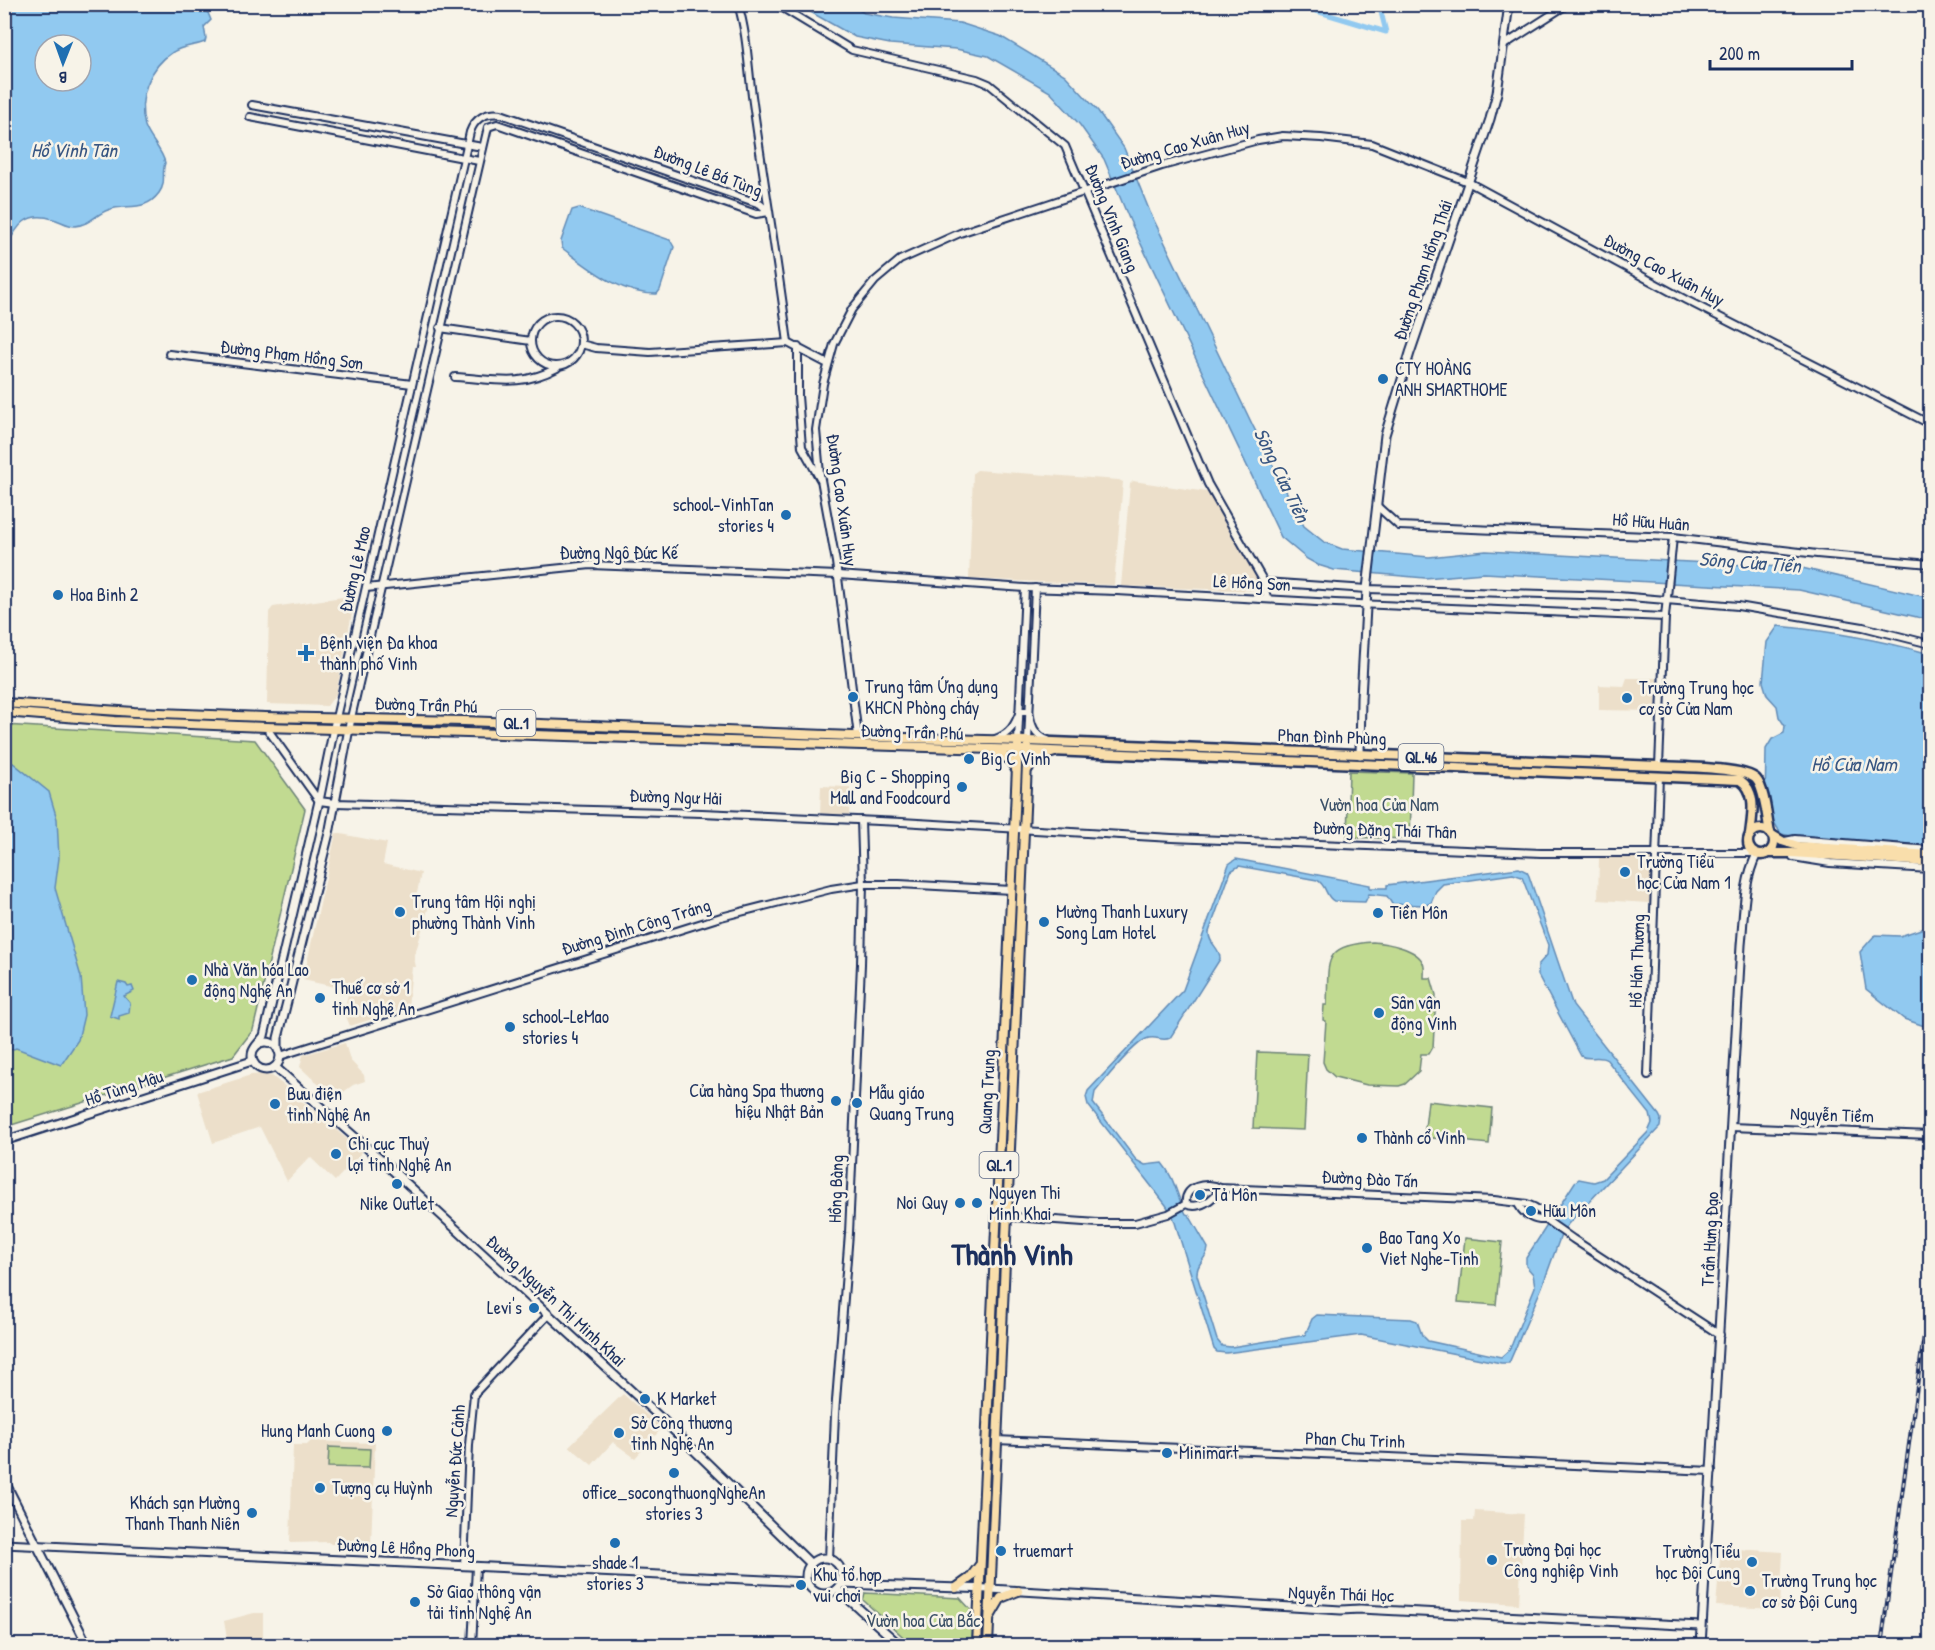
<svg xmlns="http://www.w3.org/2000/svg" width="1935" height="1650" font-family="'Patrick Hand',sans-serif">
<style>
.built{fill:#ecdfca}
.green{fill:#c1da91;stroke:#6e8478;stroke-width:1.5}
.water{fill:#91c9f0;stroke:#628bb6;stroke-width:1.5;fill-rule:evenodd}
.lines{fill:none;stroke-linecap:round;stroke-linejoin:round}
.canal{stroke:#91c9f0;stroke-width:5}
.tertiary-casing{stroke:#1b2f5e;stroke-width:10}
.secondary-casing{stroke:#1b2f5e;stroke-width:11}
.primary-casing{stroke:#1b2f5e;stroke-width:12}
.trunk-casing{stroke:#1b2f5e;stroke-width:13}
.tertiary{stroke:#f7f3e8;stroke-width:6}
.secondary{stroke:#f7f3e8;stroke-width:7}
.primary{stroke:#f9deab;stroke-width:8}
.trunk{stroke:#f9deab;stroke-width:8}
.rail-casing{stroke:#1b2f5e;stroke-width:4}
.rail{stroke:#f7f3e8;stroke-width:1.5;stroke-dasharray:4.5;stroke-linecap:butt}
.poi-dot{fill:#1f6fb2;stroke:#f7f3e8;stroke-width:2}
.labels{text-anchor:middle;stroke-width:5;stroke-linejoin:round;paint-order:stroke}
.shield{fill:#f7f3e8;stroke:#5d6a87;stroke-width:1.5}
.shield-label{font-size:16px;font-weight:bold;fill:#1b2f5e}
.street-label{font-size:18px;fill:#1b2f5e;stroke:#f7f3e8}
.poi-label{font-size:18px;fill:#1b2f5e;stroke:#f7f3e8;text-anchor:start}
.park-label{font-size:18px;fill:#3c5168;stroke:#f7f3e8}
.water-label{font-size:20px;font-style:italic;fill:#385682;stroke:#f7f3e8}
.town-label{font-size:30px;font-weight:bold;fill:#1b2f5e;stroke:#f7f3e8}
</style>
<rect width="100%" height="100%" fill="#f7f3e8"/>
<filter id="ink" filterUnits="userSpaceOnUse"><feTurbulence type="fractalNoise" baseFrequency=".0167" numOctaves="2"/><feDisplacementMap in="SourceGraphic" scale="12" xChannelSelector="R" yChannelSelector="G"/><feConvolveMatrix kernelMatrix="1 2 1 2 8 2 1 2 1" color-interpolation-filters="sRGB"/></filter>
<g filter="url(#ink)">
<g class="built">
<polygon points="977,470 1119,480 1123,482 1114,585 969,579 973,473"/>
<polygon points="1133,481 1207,492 1260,582 1262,591 1121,586 1130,484"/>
<polygon points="350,596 354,603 336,694 327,706 267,704 269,612 273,607"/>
<polygon points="1627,678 1657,678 1656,711 1599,710 1599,685 1624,686"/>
<polygon points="821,786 850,787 849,817 820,816"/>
<polygon points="336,833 387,843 383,864 421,873 416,898 430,902 414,958 416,967 412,967 408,1008 350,1026 344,1011 349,990 303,980"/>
<polygon points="1599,857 1652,857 1650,903 1598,900"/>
<polygon points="345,1043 350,1060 364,1075 365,1081 353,1085 334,1099 300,1067 303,1055"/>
<polygon points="261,1074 272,1076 287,1088 362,1152 335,1181 310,1157 287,1181 260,1127 213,1143 197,1092 251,1075"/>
<polygon points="623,1394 662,1428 635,1458 613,1442 592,1465 569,1446"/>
<polygon points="311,1441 375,1443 371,1545 331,1544 328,1542 290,1543 293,1445 307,1445"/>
<polygon points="1475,1511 1524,1514 1519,1604 1461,1600 1462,1521 1474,1521"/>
<polygon points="1721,1548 1783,1552 1780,1607 1775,1609 1716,1606"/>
<polygon points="254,1613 263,1613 263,1645 228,1645 224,1621"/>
</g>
<g class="green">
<polygon points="4,725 255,740 305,809 253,1030 233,1056 5,1127"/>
<polygon points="1349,771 1412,773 1410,839 1347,837"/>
<path d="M1373,942C1386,943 1417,948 1423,963C1425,967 1424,973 1424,978H1431L1436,995L1433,1047L1429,1054H1421L1419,1071L1405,1084L1399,1086L1367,1085L1335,1077L1326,1069L1323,1062L1326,1021L1323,1020L1324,1005H1327C1329,961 1321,945 1373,942Z"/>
<polygon points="1257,1052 1308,1054 1304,1130 1253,1128"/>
<polygon points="1428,1101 1492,1108 1489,1144 1424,1137"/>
<polygon points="1465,1238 1502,1242 1496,1305 1458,1302"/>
<polygon points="329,1447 370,1449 369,1468 328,1467"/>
<polygon points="865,1593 960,1598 973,1612 972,1645 912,1645 863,1600"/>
</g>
<g class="water">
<path d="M201,5L208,13L211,20L204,27L206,38L205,42C195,46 182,46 173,52C149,67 137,99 145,126C150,140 162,149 165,163C161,174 167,182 159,193C144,213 127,203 108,210C96,214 90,225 75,226C67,226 61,221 53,219C24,210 16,229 5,249V5ZM45,45H81V81H45Z"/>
<polygon points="798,5 851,5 864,13 893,18 960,23 1000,36 1065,75 1098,111 1124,148 1150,212 1253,426 1304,526 1324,542 1342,549 1429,557 1486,551 1802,568 1930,598 1930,620 1799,590 1484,573 1425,578 1334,570 1318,565 1307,559 1281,537 1130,221 1104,159 1080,125 1050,92 988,56 956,49 890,44 855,37"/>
<path d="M579,208L670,240L674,247L660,290L657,294C621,295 589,268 562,248L561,241L572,210Z"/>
<path d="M1778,626C1829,631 1881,640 1930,654V845L1802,838L1781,834L1765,807L1766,749L1772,739L1784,733L1785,726L1779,717L1777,706L1767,695L1763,682L1767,642Z"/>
<polygon points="5,761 13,763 49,792 57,819 59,858 55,888 81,977 84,1015 78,1040 61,1065 16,1048 5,1052 4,1008 6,1005 4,987"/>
<path d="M1236,859L1370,885V888H1387V885L1519,868L1527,872L1529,876L1573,1006L1659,1115L1661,1119L1660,1127L1568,1224L1561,1235L1542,1287L1509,1363H1501L1361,1335L1226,1353L1217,1352L1214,1349L1173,1216L1166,1205L1088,1105L1086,1097L1088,1091L1183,990L1229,864ZM1239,866L1317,880C1327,885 1325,897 1334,901L1365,902L1369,894L1387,896L1392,904L1426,905L1431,903L1436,891L1443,884L1513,874L1522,877L1548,945L1547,955L1538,965V975L1581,1056C1589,1061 1598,1054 1607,1060L1650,1114L1652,1123L1648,1132L1603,1179L1594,1182L1579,1179L1575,1182L1526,1258V1266L1533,1274L1535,1287L1512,1344L1509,1350L1501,1357L1428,1341L1422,1335L1417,1321L1411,1319L1317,1315L1312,1319L1305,1335L1300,1336L1231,1347L1222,1346L1217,1340L1197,1275C1196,1263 1207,1259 1208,1248L1189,1215L1186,1214C1177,1197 1175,1178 1162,1163L1145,1165L1136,1160L1093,1103L1095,1092C1106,1079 1132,1045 1146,1039C1155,1035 1162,1042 1170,1038L1220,959C1221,948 1208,944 1209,932L1231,871Z"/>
<polygon points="1930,926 1930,1028 1904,1019 1866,989 1860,952 1875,935 1900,936"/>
<polygon points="118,982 126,984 128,987 132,986 134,991 124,996 130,1003 129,1013 119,1016 119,1019 110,1016"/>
</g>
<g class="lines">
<polyline class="canal" points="1293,4 1386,32 1379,4"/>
<defs>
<g id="tertiary">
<path d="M738,4C748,37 748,70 753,103C764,183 778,263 788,343"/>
<polyline points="776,4 852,50 977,79 989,84 1065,146 1208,484 1264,582 1267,599"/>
<polyline points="1504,45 1568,4"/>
<polyline points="252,105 482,147"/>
<polyline points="250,117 479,161"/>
<circle cx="556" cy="341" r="25"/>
<polyline points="440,328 531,341"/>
<polyline points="581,344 596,348 650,352 788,343 828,364"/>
<polyline points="798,347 798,396 802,447 820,479"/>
<polyline points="169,354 412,384"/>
<path d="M455,377C495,379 519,388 557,368"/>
<polyline points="1377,506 1399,526 1673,537 1817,554 1930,564"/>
<polyline points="1264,582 1367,589 1618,596 1738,606 1863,627 1930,644"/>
<polyline points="366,588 591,565 838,575 1025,588 1117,591 1335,603 1665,617"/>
<path d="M336,718L470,132C475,118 486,112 501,114L760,204L769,212"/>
<polyline points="351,718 488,127 497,124 756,214 769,212"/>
<polyline points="266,727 319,801 335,803 702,813 901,822 1172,838 1541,853 1754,853"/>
<polyline points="858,736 836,562 820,474 816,430 823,384 834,344 852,309 875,281 900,260 960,233 1162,166 1258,140 1283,136 1321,138 1372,144 1468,182 1686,300 1930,424"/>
<path d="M995,739C1010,734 1015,725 1020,711H1029C1031,725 1034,735 1048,740"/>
<polyline points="1018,741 1025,588"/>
<polyline points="1028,741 1035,588"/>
<polyline points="1659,766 1665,617 1673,537"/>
<polyline points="1785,841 1795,839 1930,850"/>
<polyline points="1793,857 1830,863 1930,869"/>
<polyline points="280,1056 721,917 831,889 863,884 899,884 1012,890"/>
<polyline points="1648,1075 1659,776"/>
<polyline points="1731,1127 1930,1135"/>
<path d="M1186,1204C1183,1186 1207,1181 1220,1188L1494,1200L1527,1204L1534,1207L1542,1212L1546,1220L1573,1239L1720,1335"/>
<path d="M1518,1204C1524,1215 1533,1221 1546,1220"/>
<path d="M997,1216L1098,1223H1135L1168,1214L1186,1204C1198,1210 1214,1200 1220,1188"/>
<polyline points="996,1440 1712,1471"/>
<polyline points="829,1559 835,1414 849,1233 861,964 863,884 861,820"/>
<polyline points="464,1566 469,1445 474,1394 548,1315"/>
<polyline points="472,1646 476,1567"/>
</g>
<g id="secondary">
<polyline points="1360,755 1361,698 1367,589 1385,435 1410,353 1490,119 1497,93 1509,4"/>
<circle cx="266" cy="1056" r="14"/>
<polyline points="256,1046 264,1036 319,801 336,718"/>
<polyline points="278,1050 278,1038 330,829 351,718"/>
<polyline points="275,1067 390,1168 663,1420 811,1564"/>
<polyline points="4,1141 252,1061"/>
<polyline points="4,1480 88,1646"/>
<polyline points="4,1544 806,1582"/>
<circle cx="824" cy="1576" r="18"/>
<polyline points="841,1584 990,1589 1341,1610 1360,1609 1701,1626"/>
<polyline points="837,1589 901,1646"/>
<path d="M1701,1646L1741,945C1744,915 1743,881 1757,854"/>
</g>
<g id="primary">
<polyline points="4,703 134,712 265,717 464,721 905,738 1028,741 988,1646"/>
<polyline points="4,712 115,721 266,727 1027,750"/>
<polyline points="995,751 1010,760 1016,770"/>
<polyline points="1028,769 1036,758 1055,752"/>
<polyline points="956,1588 970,1578 979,1566"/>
<polyline points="991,1615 1001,1598 1018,1591"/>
<polyline points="977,1646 1018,745"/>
</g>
<g id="trunk">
<path d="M1028,741L1659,766C1678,767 1745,767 1756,779C1765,789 1767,819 1770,833"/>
<path d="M1027,750L1740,780C1758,792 1752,816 1750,835"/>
<circle cx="1761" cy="842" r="13"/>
<polyline points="1772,835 1782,841 1798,846 1930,855"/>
<polyline points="1767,853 1792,853 1930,862"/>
</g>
</defs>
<use href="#tertiary" class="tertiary-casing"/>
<use href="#secondary" class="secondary-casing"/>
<use href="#primary" class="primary-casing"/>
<use href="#trunk" class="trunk-casing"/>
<use href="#tertiary" class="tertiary"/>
<use href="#secondary" class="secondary"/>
<use href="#primary" class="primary"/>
<use href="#trunk" class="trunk"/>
<defs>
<polyline id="rail" points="1881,1646 1930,1292"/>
</defs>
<use href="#rail" class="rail-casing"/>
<use href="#rail" class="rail"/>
</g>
</g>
<g class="poi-dot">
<circle cx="1383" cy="379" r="6"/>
<circle cx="786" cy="515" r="6"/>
<circle cx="58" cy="595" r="6"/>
<path d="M303 644h6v6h6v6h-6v6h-6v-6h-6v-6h6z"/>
<circle cx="853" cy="697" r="6"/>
<circle cx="1627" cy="698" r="6"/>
<circle cx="969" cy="759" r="6"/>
<circle cx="962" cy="787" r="6"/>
<circle cx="1625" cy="872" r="6"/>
<circle cx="400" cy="912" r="6"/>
<circle cx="1378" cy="913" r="6"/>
<circle cx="1044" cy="922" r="6"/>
<circle cx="192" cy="980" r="6"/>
<circle cx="320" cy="998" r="6"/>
<circle cx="1379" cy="1013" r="6"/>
<circle cx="510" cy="1027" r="6"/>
<circle cx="836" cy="1101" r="6"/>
<circle cx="857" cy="1103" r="6"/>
<circle cx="275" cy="1104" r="6"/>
<circle cx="1362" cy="1138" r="6"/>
<circle cx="336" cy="1154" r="6"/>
<circle cx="397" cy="1184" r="6"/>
<circle cx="1200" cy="1195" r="6"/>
<circle cx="960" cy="1203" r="6"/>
<circle cx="977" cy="1203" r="6"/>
<circle cx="1531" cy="1211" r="6"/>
<circle cx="1367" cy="1248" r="6"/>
<circle cx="534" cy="1308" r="6"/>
<circle cx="645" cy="1399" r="6"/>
<circle cx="387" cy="1431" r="6"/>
<circle cx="619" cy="1433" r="6"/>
<circle cx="1167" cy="1453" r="6"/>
<circle cx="674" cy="1473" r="6"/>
<circle cx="320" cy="1488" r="6"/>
<circle cx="252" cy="1513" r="6"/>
<circle cx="615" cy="1543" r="6"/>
<circle cx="1001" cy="1551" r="6"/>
<circle cx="1492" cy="1560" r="6"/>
<circle cx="1752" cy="1562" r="6"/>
<circle cx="801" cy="1585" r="6"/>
<circle cx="1750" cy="1591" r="6"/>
<circle cx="415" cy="1602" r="6"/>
</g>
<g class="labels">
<g class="shield">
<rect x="496.5" y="710" width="39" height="26" rx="4.5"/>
<rect x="1398.5" y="744" width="45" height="26" rx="4.5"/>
<rect x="979.5" y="1152" width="39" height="26" rx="4.5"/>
</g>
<g class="shield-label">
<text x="516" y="729">QL.1</text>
<text x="1421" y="763">QL.46</text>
<text x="999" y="1171">QL.1</text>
</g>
<g class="street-label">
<text transform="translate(1185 145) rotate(-16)" y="6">Đường Cao Xuân Huy</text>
<text transform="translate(708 171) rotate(21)" y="6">Đường Lê Bá Tùng</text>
<text transform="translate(1112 218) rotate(68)" y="6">Đường Vĩnh Giang</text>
<text transform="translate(1423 270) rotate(-71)" y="6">Đường Phạm Hồng Thái</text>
<text transform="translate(1664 270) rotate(28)" y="6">Đường Cao Xuân Huy</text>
<text transform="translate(292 355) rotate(7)" y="6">Đường Phạm Hồng Sơn</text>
<text transform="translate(842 500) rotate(82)" y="6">Đường Cao Xuân Huy</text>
<text transform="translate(1651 522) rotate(4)" y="6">Hồ Hữu Huân</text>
<text x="619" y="559">Đường Ngô Đức Kế</text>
<text transform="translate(355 569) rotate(-77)" y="6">Đường Lê Mao</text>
<text transform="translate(1252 583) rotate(3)" y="6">Lê Hồng Sơn</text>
<text transform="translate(426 705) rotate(2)" y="6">Đường Trần Phú</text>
<text transform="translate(912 732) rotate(2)" y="6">Đường Trần Phú</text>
<text transform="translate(1332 737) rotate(2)" y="6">Phan Đình Phùng</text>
<text transform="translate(676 797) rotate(2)" y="6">Đường Ngư Hải</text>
<text transform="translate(1385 830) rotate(2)" y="6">Đường Đặng Thái Thân</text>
<text transform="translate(636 927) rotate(-17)" y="6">Đường Đinh Công Tráng</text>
<text transform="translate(1637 961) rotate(-88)" y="6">Hồ Hán Thương</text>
<text transform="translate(124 1088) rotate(-18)" y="6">Hồ Tùng Mậu</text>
<text transform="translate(987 1092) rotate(-87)" y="6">Quang Trung</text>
<text transform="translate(1832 1115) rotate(2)" y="6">Nguyễn Tiềm</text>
<text transform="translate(1370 1179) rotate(3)" y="6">Đường Đào Tấn</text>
<text transform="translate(836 1189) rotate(-88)" y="6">Hồng Bàng</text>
<text transform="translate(1710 1239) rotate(-87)" y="6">Trần Hưng Đạo</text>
<text transform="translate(556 1301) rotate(43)" y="6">Đường Nguyễn Thị Minh Khai</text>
<text transform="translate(1355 1440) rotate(2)" y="6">Phan Chu Trinh</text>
<text transform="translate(455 1461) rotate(-86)" y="6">Nguyễn Đức Cảnh</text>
<text transform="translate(406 1548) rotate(3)" y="6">Đường Lê Hồng Phong</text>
<text transform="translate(1341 1594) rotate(2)" y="6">Nguyễn Thái Học</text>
</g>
<g class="poi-label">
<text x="1395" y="375">CTY HOÀNG<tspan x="1395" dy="21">ANH SMARTHOME</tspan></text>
<text x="774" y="511" text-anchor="end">school-VinhTan<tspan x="774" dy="21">stories 4</tspan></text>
<text x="70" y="601">Hoa Binh 2</text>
<text x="320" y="649">Bệnh viện Đa khoa<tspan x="320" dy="21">thành phố Vinh</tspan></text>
<text x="865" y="693">Trung tâm Ứng dụng<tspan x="865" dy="21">KHCN Phòng cháy</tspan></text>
<text x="1639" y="694">Trường Trung học<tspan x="1639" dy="21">cơ sở Cửa Nam</tspan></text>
<text x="981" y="765">Big C Vinh</text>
<text x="950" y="783" text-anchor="end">Big C - Shopping<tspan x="950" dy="21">Mall and Foodcourd</tspan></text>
<text x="1637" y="868">Trường Tiểu<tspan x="1637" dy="21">học Cửa Nam 1</tspan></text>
<text x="412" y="908">Trung tâm Hội nghị<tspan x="412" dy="21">phường Thành Vinh</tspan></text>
<text x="1056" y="918">Mường Thanh Luxury<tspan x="1056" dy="21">Song Lam Hotel</tspan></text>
<text x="1390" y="919">Tiền Môn</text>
<text x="204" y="976">Nhà Văn hóa Lao<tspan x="204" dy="21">động Nghệ An</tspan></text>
<text x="332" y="994">Thuế cơ sở 1<tspan x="332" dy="21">tỉnh Nghệ An</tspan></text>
<text x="1391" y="1009">Sân vận<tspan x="1391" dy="21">động Vinh</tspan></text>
<text x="522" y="1023">school-LeMao<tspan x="522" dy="21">stories 4</tspan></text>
<text x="824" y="1097" text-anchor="end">Cửa hàng Spa thương<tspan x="824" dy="21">hiệu Nhật Bản</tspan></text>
<text x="869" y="1099">Mẫu giáo<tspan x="869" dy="21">Quang Trung</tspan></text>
<text x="287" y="1100">Bưu điện<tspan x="287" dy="21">tỉnh Nghệ An</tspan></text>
<text x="1374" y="1144">Thành cổ Vinh</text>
<text x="348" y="1150">Chi cục Thuỷ<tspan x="348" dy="21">lợi tỉnh Nghệ An</tspan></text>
<text x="989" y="1199">Nguyen Thi<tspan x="989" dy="21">Minh Khai</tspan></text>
<text x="1212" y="1201">Tả Môn</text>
<text x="948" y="1209" text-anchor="end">Noi Quy</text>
<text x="397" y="1210" text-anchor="middle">Nike Outlet</text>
<text x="1543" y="1217">Hữu Môn</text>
<text x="1379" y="1244">Bao Tang Xo<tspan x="1379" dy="21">Viet Nghe-Tinh</tspan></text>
<text x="522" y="1314" text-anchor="end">Levi's</text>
<text x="657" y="1405">K Market</text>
<text x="631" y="1429">Sở Công thương<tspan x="631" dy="21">tỉnh Nghệ An</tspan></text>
<text x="375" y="1437" text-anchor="end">Hung Manh Cuong</text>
<text x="1179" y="1459">Minimart</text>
<text x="332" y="1494">Tượng cụ Huỳnh</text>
<text x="674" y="1499" text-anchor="middle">office_socongthuongNgheAn<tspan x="674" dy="21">stories 3</tspan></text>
<text x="240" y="1509" text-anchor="end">Khách sạn Mường<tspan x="240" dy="21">Thanh Thanh Niên</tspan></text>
<text x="1504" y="1556">Trường Đại học<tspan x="1504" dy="21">Công nghiệp Vinh</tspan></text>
<text x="1013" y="1557">truemart</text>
<text x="1740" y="1558" text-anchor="end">Trường Tiểu<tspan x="1740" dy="21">học Đội Cung</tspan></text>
<text x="615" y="1569" text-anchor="middle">shade 1<tspan x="615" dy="21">stories 3</tspan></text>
<text x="813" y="1581">Khu tổ hợp<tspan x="813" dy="21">vui chơi</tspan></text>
<text x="1762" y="1587">Trường Trung học<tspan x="1762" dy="21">cơ sở Đội Cung</tspan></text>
<text x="427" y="1598">Sở Giao thông vận<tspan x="427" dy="21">tải tỉnh Nghệ An</tspan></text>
</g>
<g class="park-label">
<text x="1379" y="811">Vườn hoa Cửa Nam</text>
<text x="923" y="1627">Vườn hoa Cửa Bắc</text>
</g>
<g class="water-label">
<text x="74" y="157">Hồ Vinh Tân</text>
<text transform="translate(1282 475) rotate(64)" y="7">Sông Cửa Tiền</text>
<text transform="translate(1750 562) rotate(4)" y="7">Sông Cửa Tiền</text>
<text x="1854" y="771">Hồ Cửa Nam</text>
</g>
<g class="town-label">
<text x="1012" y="1265">Thành Vinh</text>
</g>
</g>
<rect width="1935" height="1650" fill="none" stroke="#f7f3e8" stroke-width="24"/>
<rect x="12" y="12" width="1911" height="1626" fill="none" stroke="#1b2f5e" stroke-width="2" filter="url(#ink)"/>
<g transform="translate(63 63) rotate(181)"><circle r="28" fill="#f7f3e8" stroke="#9fa5b1" stroke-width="1.5"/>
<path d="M0-4.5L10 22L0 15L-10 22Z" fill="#1f6fb2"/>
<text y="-9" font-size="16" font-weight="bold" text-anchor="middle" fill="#1b2f5e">B</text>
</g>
<path d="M1710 60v9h142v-9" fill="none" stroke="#1b2f5e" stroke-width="3"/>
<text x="1719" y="60" font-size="18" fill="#1b2f5e" stroke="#f7f3e8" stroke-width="4.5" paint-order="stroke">200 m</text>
</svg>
